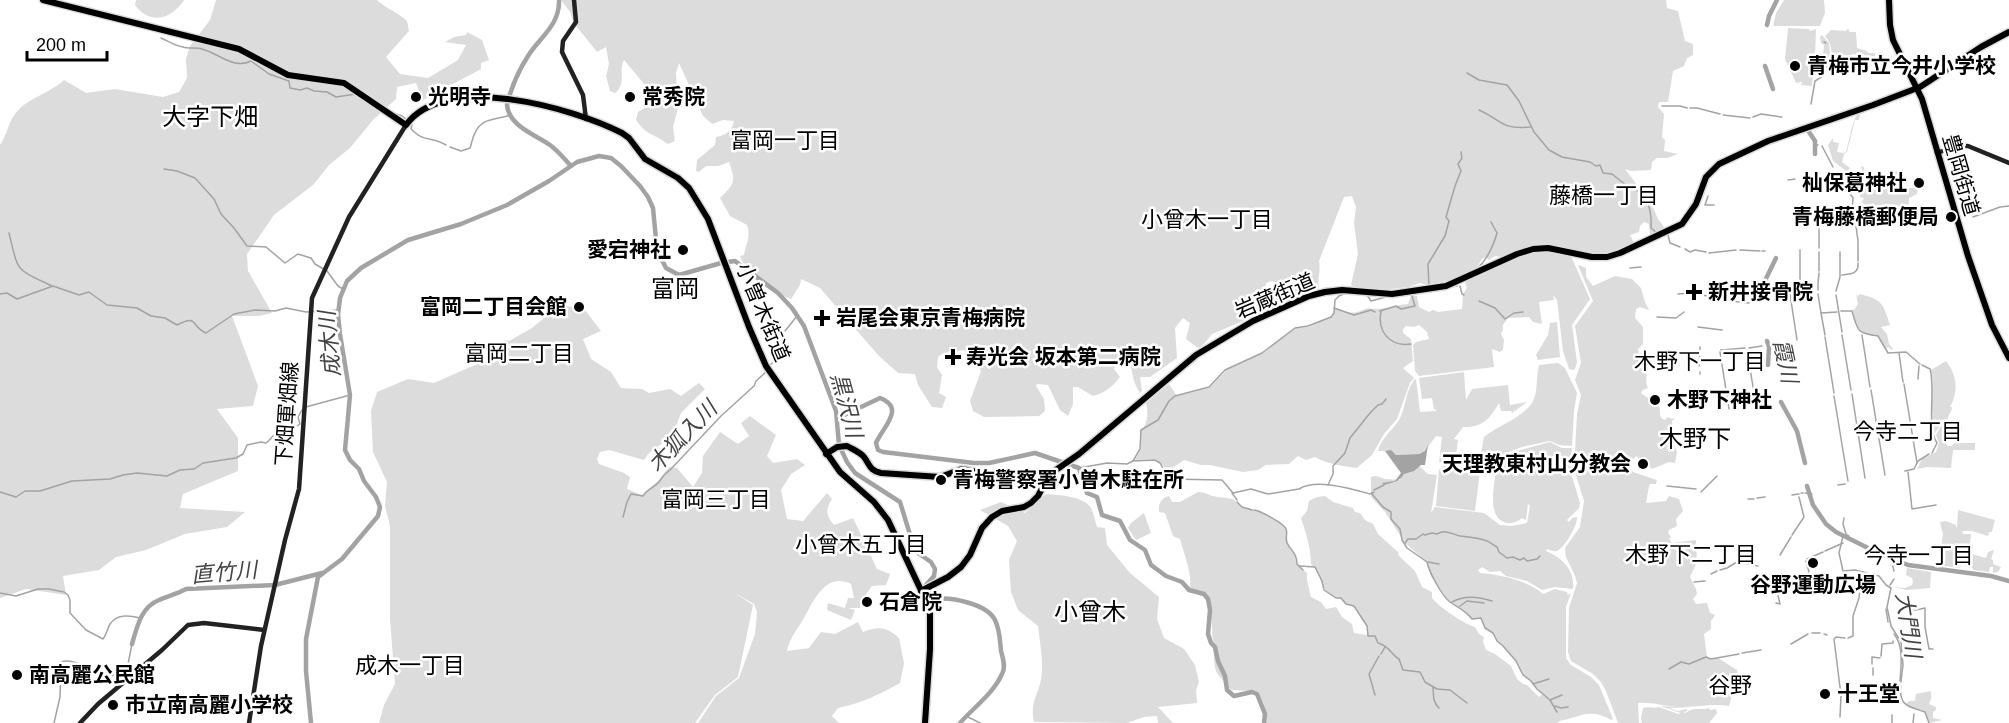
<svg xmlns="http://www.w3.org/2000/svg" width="2009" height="723" font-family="Arial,'Noto Sans JP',sans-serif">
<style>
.green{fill:#dcdcdc}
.water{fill:#a3a3a3}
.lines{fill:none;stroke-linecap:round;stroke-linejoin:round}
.stream{stroke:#a3a3a3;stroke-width:1.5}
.river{stroke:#a3a3a3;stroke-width:4.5}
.primary-casing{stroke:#dbdbdb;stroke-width:9}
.secondary{stroke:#222;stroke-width:4.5}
.primary{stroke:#000;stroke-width:6}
.poi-dot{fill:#000;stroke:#fff;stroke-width:2}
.labels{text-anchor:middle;stroke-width:5;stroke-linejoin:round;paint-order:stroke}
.poi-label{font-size:21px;font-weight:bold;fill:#000;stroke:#fff;text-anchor:start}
.street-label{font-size:21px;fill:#000;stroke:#fff}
.neighbourhood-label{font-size:22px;fill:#000;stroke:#fff}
.water-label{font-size:22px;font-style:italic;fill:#444;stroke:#fff}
.quarter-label{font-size:24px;fill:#000;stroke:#fff}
</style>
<rect width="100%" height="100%" fill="#fff"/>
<g class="green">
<path d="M136,0H184C171,20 150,25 135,5Z"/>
<path d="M216,0H377C386,9 398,12 407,21L409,31L386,57L400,74L428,78L458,60L466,45L445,42L454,37L466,35L467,32L482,40L489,60L481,63V69L423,100L416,83L397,87L396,99L373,120L350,148L329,165L313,185L274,215L247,254L248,271L272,313L259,316H232L258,386L253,406L217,409L238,438V471L183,494L180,508L245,512L227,527L185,534L146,550L116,557L99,570L63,576L66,595L26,589L0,598V145C7,135 8,123 15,114C28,97 49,94 64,80L86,93L115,89L163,97L179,92L187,78L186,59L190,46L210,20Z"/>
<path d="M561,0H1666L1667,8L1678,11L1685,41L1693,44V55L1687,58L1684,66L1673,71L1668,102H1659L1658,107L1664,114L1662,137L1665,140L1664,151L1678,154L1667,158H1657L1652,162L1651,170L1631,171L1625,169L1641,190L1648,195L1658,219L1664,227L1662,230L1650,234L1649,224L1644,222L1640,226L1639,232L1630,235L1634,243L1632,245L1616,251L1597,255L1550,247L1501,257L1495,256L1489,260L1485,257L1482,259L1476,269L1447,281L1427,285L1420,283L1408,287L1384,290L1355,288L1351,285L1358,254L1354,223L1356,207L1352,196L1344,197L1319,261C1321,271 1317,278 1319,289L1315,291L1287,302L1279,284L1272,281L1266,283L1260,314L1212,334L1203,345L1198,348L1186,339L1190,323L1183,318L1175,328L1177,358L1150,377H1140L1142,391L1140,393C1132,382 1131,366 1129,353L1122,349L1114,369L1120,377C1113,387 1104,393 1093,396L1078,387H1073V404L1068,416L1060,410L1048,385L1037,384L1036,386L1044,399L1045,411L1039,416L984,417L973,411L970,401L981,371L974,360L964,350L943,353L938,357L937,367L942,375L939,393L946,397L942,408L932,407L918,385L915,374L898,373L879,356L820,288L801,279L800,285L791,299C777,295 744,270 740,256L744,255C746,244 751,237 747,225L730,216L720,198C735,183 736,182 729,162L718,166H706L699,172L696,171L697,160L715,145L716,137C726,135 732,131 734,121L723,120L712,124L703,116L679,63L676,73L678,108L673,127L675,141L668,144C653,133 647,136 636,120L638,112L650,105L644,97L645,85L624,60C618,71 627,84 615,93L610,91L606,76L609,64L606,47L597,52L573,22L570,12Z"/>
<polygon points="1784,0 1824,0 1825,13 1820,26 1773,26 1776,13"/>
<polygon points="1788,28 1809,29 1810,31 1816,29 1815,57 1825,58 1823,56 1824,45 1821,43 1820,37 1822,35 1829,43 1830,54 1827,66 1818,65 1817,75 1813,75 1812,86 1801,85 1802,82 1800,82 1797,86 1799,82 1796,83 1785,59"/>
<path d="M1847,29L1849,30V32H1856L1857,48L1867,51L1868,53H1875V59L1852,54L1849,63L1855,67L1853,71L1829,64C1833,54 1832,44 1825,36L1831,30L1846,31Z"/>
<polygon points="1860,113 1859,120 1855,120 1847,152 1844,154 1842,162 1850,168 1848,171 1853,176 1859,188 1867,182 1861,167 1863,166 1868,178 1870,177 1871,179 1863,188 1878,179 1898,171 1903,189 1918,187 1917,194 1909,198 1909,205 1886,207 1876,212 1868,208 1862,202 1864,198 1860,197 1861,189 1859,189 1850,174 1833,161 1828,145 1833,138 1833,142 1839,143 1837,152 1844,153 1846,152 1852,127 1857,114"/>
<path d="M1547,250L1571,256L1590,299L1572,325L1577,362L1575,369L1573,370L1569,369L1563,351L1557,300L1553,295L1554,300L1539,302L1542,324L1533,322L1529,317L1508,318L1503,325V330L1501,334L1504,340L1503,350L1500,352L1492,349L1494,367L1419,376L1415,371L1413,345L1416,342L1429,339L1427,332L1419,325L1414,327L1406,326L1403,329V333L1411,339L1413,361L1403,368L1414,378L1410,383L1397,419L1384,434L1372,455L1357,468C1343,466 1327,464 1315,457L1306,460L1298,456L1289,464L1266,465L1258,470L1243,472L1210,465H1201L1184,460L1174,467L1166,469L1156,459L1135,460L1141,449L1140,433C1147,424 1149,415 1146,403L1169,384L1177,396L1209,388L1227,370L1263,353L1296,328L1309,327L1334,315L1335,308C1350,313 1352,315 1368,308C1382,311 1394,305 1408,304L1411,295L1417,296L1419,307L1429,312L1433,310L1438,312L1462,309L1463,294L1467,288L1465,283L1471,277C1495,266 1520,251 1547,250Z"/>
<path d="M1578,265L1586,268V277L1593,286L1615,276L1632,279L1641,288L1645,302L1649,310L1640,307L1636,309L1635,318L1643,327V344L1638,349L1641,363H1646C1649,369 1644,380 1648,388L1643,390L1641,393L1648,398L1651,397L1653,403L1658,404C1662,410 1657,418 1665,420L1668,417L1672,419L1675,418L1672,421L1674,435H1668L1669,440H1675L1676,443L1674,445L1677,452L1675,463L1669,462L1652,469L1636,456L1628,466L1633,472L1657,480L1656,484H1650L1649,486L1646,503L1666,501L1669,496L1679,499L1683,511L1676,519L1677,526L1669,530L1668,533L1671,537L1669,539L1672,543L1696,540L1697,562L1690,577L1696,589L1697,594L1693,599L1696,604L1707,603L1710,613L1715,615L1711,621V629L1704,634L1707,657L1711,660L1718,658L1737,670V675L1728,678L1737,676L1729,706C1712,703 1694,708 1677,707C1663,706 1652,702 1638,703L1639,723H1618L1606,691L1601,682L1593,674L1571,661L1568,652L1569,608L1577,583L1575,576L1566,557L1565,548L1580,527L1584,501L1574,469L1577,414L1581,395L1575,380L1581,363L1575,326L1593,301Z"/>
<path d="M1856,294L1858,297L1859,294C1883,299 1883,304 1890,325L1881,327L1887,334L1889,344L1893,349L1892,350L1888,347L1886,349L1878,336C1857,333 1858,330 1852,310L1855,309L1858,304Z"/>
<path d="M563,305L585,310L601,331L583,339L591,359L611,372L621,388L642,389L649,393L670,389L681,396L699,383L705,389L681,413L675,429L667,440L649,453L644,460L609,450L600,452L597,459L599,464L624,473L630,477L627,489L642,495L659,480L669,467L677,468L693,487L702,473L703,456L720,432L738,444L749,436L741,423L750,416L776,435L767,456L773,463L797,459L805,465L791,474L781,490L787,519L803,521L827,493L832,499C825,510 826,515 834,525L853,518L877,569L890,574L886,585L872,586L860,603V608H848L855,610L851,620L827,610L828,603L845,608L848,598H854L851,584C826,572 814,600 804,618C797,630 790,637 787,651L809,648L821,632L835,634L858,622L863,632C879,626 886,627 899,638L904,663L900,683C879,695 861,703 838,708L832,716L839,723H698L716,696L739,678L755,634L757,612L754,604L733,592L753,605L738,677L715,695L695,723H379L384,705L395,684L390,619V526L385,506L387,482L373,452L371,411L377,392L408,379L434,383L502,353L498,354L493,346L508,340L509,341L532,328L550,313Z"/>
<polygon points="1557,322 1560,357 1538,360 1536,355 1548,335 1550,323"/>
<path d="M1946,361C1957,375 1959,391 1950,407H1952C1952,412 1948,414 1948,419L1951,422L1961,423L1962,429L1959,435L1947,436L1945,443L1948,446H1951L1955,443H1975V450H1953L1951,468L1928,467L1917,469L1922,459L1936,452L1939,443L1936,435L1945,418L1934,434L1932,409L1933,381L1931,370Z"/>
<path d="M1558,363L1565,368L1577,393L1574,411L1572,446L1559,445L1550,441L1522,447L1485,461L1481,453L1484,437C1499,425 1526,417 1534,399C1538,388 1536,376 1539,365Z"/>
<path d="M1464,372L1466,400L1472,389L1508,385L1510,405L1527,402L1512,413L1511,411H1501L1499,403C1490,418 1483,428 1463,427L1454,439L1458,440L1455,464L1439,462L1442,437L1436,436L1425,451L1419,454L1396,455L1387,451H1378C1381,438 1392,431 1399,420C1406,408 1405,392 1414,380L1416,379L1420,412L1435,411L1437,410L1434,409L1432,398L1422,399L1419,378Z"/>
<path d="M1550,442L1562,448H1572L1571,473L1580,503L1579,508L1567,520L1569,522L1572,518L1577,517C1578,524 1565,548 1557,551C1554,552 1550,550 1547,549L1546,551C1562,558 1575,569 1573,589L1555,587L1542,590L1527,581L1506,576L1500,571L1490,572L1482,567L1478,570L1480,573C1498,574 1530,581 1543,594L1555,589L1567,592L1568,595L1571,593L1566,607V658L1571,665L1591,677L1599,685L1613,719L1611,720C1589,707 1579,718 1559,721L1558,723H1265C1266,712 1265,695 1252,692C1246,690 1238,691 1231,690C1227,684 1219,677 1216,671C1212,658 1213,601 1207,595C1202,591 1195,590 1189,588C1194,579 1183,551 1180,539L1173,536L1165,513L1159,512C1158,504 1161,498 1169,496L1172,502H1180L1198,492L1205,493L1212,496L1233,499L1242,507L1261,511L1267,516L1279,521L1287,530C1284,547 1297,549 1297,564L1307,573V580L1311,597L1321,602L1326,609L1336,607L1342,617L1352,624L1354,633L1367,635V626L1354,606L1346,604L1341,598C1319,595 1324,577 1311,564C1311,549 1306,533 1301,518L1307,511L1309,501L1317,497L1325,496L1333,502L1353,508L1355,512L1360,513L1365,520L1373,524L1378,534L1398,552L1399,556L1415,571L1422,587L1432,592V598C1439,607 1464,624 1475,627L1479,634L1484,637L1483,642L1486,650L1495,654L1511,666L1517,679L1523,684L1527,685L1539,697L1543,694L1531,681L1523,675L1516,661L1503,646L1497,641L1492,632L1485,628L1481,618L1472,619L1464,610L1448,600L1431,576L1427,562L1405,543L1385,512L1371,497V477L1376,476L1385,479L1400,480V475L1418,465L1428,474L1437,475L1431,513L1435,507L1484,513L1500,525L1512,526L1527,523L1530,506L1528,504L1526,520L1522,518C1517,522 1511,525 1504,522C1485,515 1496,475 1498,459L1502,460L1513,454L1531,456V454L1517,452V451Z"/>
<polygon points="1444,466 1480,472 1475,511 1436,506 1439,470"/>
<path d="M1046,494C1059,495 1084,496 1091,508C1094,514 1095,521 1097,527L1105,528L1107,545L1130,573L1159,597L1157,619L1164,638L1184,649L1195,665L1199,682L1196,690L1197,703L1158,707L1173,723H1158L1157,716L1144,717L1127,723L1034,722C1030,703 1037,697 1041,680C1044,664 1040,643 1038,626L1018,610L1011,592L1009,560L1017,541L1008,526L980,510L1001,502L1025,513Z"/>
<polygon points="1958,510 1995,520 1992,532 1989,532 1988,536 1972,531 1962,531 1963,534 1971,534 1970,544 1973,545 1972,554 1986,558 1988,552 1994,550 1991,559 1993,560 1993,564 2001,567 1998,572 1993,573 1993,567 1990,567 1989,572 1973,570 1973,568 1964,565 1962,560 1961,561 1961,566 1959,568 1938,565 1943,534 1940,522 1946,521 1956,525 1957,529"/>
<polygon points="1144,513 1151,533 1136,540 1128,528 1131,523"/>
<polygon points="1907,568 1931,572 1930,588 1907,590 1892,587 1905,588 1912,585 1913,582 1912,578 1906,575"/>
<polygon points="1931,686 1931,699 1929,704 1936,707 1936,710 1933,712 1933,718 1942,720 1929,723 1924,711 1910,708 1906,704 1909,701 1915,701 1916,694 1931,691"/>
<path d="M1660,706L1687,708H1669L1678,711L1687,709V711L1683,712L1686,713C1693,706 1701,711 1709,708L1710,710L1716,709L1717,713L1709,723H1642L1641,718L1643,708C1649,706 1655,709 1659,707L1678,714L1681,713Z"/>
</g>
<path class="water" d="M1428,445L1425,465H1421L1414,471L1404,474C1398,483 1393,482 1384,485L1382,483L1395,481L1401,473L1385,451L1391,450L1396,455L1419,454L1425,451Z"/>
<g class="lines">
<g class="stream">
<path d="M161,38C168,41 176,46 183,47C189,49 196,47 202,49C218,53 234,70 251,61L269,74L289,81L290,88L300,90L307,88L314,91L327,92L336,97L356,94"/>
<polyline points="1824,42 1826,43"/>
<path d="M1467,73L1479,80L1507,85L1519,101L1534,132L1549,150L1562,157L1590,162L1596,166L1600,165L1603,173L1612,174L1627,186H1631C1648,196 1652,209 1651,228L1657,233"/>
<polyline points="1811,104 1815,81 1823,76 1827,66"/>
<polyline points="1662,106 1680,106 1687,108"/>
<polyline points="1690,108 1697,108 1720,114"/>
<path d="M1479,110C1502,120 1501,130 1530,127"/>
<polyline points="394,113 402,116 406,119"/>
<polyline points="1723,115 1750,118"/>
<polyline points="1753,117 1761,114 1782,117"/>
<path d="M412,124L411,129C426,144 430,135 446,145"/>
<polyline points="1816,145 1818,145"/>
<polyline points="1822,146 1833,167"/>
<path d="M450,147L461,151L470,148C472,143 472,138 475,133C482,117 497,120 510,115"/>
<polyline points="164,169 177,171 195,178 214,199 221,214 234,228 247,246 266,247 285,263 298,254 311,258 315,264 327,271 338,286 343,289"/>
<polyline points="1837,175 1853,198 1852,212 1855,224"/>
<polyline points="1788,180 1795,179"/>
<polyline points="1708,196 1705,205 1714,205"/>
<polyline points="1807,213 1817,213"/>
<polyline points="1973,217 2000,207 2009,206"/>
<polyline points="1819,219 1819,216"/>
<polyline points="1856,226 1858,241 1858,261"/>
<polyline points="1819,229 1819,221"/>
<path d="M9,233C19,273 14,268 52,286"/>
<polyline points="1663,236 1668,235 1670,243 1680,247"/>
<polyline points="1819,248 1819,230"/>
<polyline points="1685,249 1690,252 1695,250 1706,252"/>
<polyline points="1740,250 1760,251"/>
<polyline points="1762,251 1765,251"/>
<polyline points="1709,253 1736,250"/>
<polyline points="1819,261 1819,252"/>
<path d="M1478,268C1488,258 1493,247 1497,233L1491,222"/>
<polyline points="1630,268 1641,267"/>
<polyline points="1819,271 1819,262"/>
<path d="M1842,275C1851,274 1859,274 1858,263"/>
<polyline points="1818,283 1819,273"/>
<polyline points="1429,286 1428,264 1445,236 1449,221 1446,217 1455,186 1461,171 1458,164 1462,158 1461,152"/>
<polyline points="1460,286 1462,294 1464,295"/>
<polyline points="1450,287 1457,286"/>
<polyline points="1733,288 1733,287 1754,290"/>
<polyline points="1818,290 1818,284"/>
<polyline points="1800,291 1800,250"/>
<polyline points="1836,291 1840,277 1840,252"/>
<path d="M0,294L7,293L17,299L53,286L79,295L89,292L107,305L137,308L151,316L165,318L177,325C199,314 190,326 206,333L234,314L255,310L275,311L286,308L306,312L339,310"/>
<polyline points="1359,294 1367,295 1371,301 1386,297"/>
<polyline points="1678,294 1690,293"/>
<polyline points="1693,294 1701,295"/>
<polyline points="1790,294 1797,340"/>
<polyline points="1818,294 1821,313 1837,312"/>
<polyline points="1702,295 1728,300"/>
<polyline points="1836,295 1842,332"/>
<polyline points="1479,301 1495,308 1505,319 1514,313 1523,312"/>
<polyline points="1730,301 1749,303"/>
<polyline points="1334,308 1354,315 1371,310 1375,312"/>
<polyline points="1380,311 1396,306 1401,309 1415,306 1412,296"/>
<path d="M1381,311C1377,331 1389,347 1411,344"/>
<path d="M1841,311H1852C1858,331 1856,333 1878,336L1888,353L1906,352L1920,364"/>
<polyline points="1821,313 1825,335"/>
<polyline points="1657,317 1676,318 1684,312"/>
<polyline points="1698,327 1722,330"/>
<polyline points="785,331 797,316"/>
<polyline points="1842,335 1851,390"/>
<polyline points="1862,335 1870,387"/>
<polyline points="1825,337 1834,393"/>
<polyline points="1749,348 1762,346"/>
<polyline points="1721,350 1745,348"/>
<polyline points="1747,350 1756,405"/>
<polyline points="1662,352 1679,351 1688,354"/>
<polyline points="1720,352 1729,409"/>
<polyline points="1899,353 1903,382"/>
<polyline points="776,357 778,344 783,334"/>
<polyline points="1751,362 1764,360"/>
<polyline points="770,365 775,361"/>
<path d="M1922,365L1930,369C1936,390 1926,426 1937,443L1932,453"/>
<polyline points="1699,366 1700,347"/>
<polyline points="1700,374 1700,372"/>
<polyline points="1918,379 1919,366"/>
<polyline points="1904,384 1917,463"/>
<polyline points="1871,390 1885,475"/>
<polyline points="1852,394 1865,478"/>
<polyline points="1834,396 1848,481"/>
<polyline points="306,407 350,395"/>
<polyline points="1133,461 1140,449 1141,430 1158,420 1169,401 1175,396 1209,387 1225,370 1262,353 1295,328 1308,326 1331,317 1334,313 1335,300 1339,296 1346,293"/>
<polyline points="1333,466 1345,453 1350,438 1370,413 1378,405 1382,404 1386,399"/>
<path d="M1079,468L1107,463L1127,464L1133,461L1155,460L1160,463L1169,479L1222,480L1233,493L1251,489L1268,494L1299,489C1316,478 1352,489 1370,494L1374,492"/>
<polyline points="1905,471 1914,469 1918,461 1929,454"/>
<polyline points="1908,472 1912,509 1936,505"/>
<polyline points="1328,485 1333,474 1333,467"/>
<polyline points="1838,485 1845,484"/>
<polyline points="1667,486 1696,489"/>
<polyline points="1374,490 1384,485"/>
<path d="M0,492L16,497L25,491H40L72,481L110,479L123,475L137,473L167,476L180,470L194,469L203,463L236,458L243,454L247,445L261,442L266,443C270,440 273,435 277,433C285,428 292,430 300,424L298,417L302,410"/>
<polyline points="1701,492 1717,476"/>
<polyline points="1232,493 1237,500"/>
<polyline points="1801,493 1803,493"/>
<polyline points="1805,493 1812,494"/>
<path d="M1372,494L1383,507L1391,512V519L1400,529L1402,540L1407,548L1427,562C1429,572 1442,596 1450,602C1459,608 1466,611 1472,619L1481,618L1485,628L1493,633L1497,641L1503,646L1516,661L1523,675L1531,681L1537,689L1550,700L1557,712"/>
<polyline points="1792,495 1799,494"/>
<polyline points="1757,498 1765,497"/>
<polyline points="1748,499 1754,499"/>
<polyline points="1237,502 1242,507 1252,510"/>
<path d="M1254,510C1259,510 1285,524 1286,529C1288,533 1285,537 1287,543C1291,551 1297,553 1297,564L1303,570"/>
<path d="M623,517L627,502L631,494L643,496C647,489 654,488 659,482C663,476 664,474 670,470L721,416L754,386L756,381L767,371"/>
<polyline points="1844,518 1843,524 1846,534 1849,536"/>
<polyline points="1792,535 1804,517 1799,497"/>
<polyline points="1843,536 1839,553 1843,571 1855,570 1879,576 1886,585 1891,588 1887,607 1891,626 1901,642 1903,665 1901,682"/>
<path d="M1405,543L1408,539H1416L1423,534L1425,535L1432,533L1437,534C1446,529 1452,534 1460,536C1467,537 1476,537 1484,540C1489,541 1493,545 1497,547L1499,552L1507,558L1513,557L1520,560L1524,558L1527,561L1537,559L1540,556"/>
<polyline points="1825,551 1843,543"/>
<polyline points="1780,555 1791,537"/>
<polyline points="1807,559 1823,552"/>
<polyline points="1428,562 1439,564"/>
<polyline points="1893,562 1894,560"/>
<polyline points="1892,563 1894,571"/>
<path d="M1300,566L1315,567L1322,581L1324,590L1336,598H1341L1346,604L1354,606L1367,626L1368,636H1375L1378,643C1388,645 1391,654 1399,659L1403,670L1420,672L1425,682L1437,689L1450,690L1467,703"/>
<polyline points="1720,570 1727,568 1737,562 1758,566"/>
<polyline points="1711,574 1717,571"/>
<polyline points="1694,582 1705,581"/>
<polyline points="1794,582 1801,580 1809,572 1806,561"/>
<polyline points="1890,585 1894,579"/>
<path d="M0,593L16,596L38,589H49L64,592L68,595L70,600V613L86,630L103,639C107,634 107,629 110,624C118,613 129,616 140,618"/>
<path d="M1452,602C1464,595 1480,597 1492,601"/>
<polyline points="1776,603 1780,604 1777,591 1783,589 1784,585 1790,583"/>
<polyline points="1460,606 1467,601 1484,603"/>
<polyline points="1886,609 1888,622"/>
<polyline points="1907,609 1916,610 1925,608"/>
<polyline points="1925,609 1925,627 1929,649 1933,649"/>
<polyline points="1812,633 1820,633"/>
<polyline points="1824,634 1827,635"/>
<path d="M1894,634C1904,646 1901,666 1900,681"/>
<polyline points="1848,638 1853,636 1853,616 1859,598 1862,572"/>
<polyline points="1791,644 1808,634"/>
<polyline points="1742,653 1761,650"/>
<polyline points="1381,654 1385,647"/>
<polyline points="1881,656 1882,644 1893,643 1893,641"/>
<polyline points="1872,664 1872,657 1880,658"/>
<polyline points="1873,668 1873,675"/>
<polyline points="1669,669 1681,662 1689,664 1706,657 1711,659 1739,654"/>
<polyline points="1533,684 1549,679"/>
<path d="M1901,686C1898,706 1910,707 1925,712L1929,723"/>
<path d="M1433,687C1434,696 1432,701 1439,708"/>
<polyline points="1375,695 1369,674 1379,656"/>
<polyline points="1550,700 1562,695"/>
<polyline points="1555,706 1561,708 1568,707"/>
<polyline points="966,716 980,723"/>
<polyline points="1840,717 1841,695 1834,639 1836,637 1845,638"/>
<path d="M54,723L60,697L61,662C80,655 109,689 127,669L132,644"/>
<polyline points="1892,723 1892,715"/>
<polyline points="1913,723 1914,714"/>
</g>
<g class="river">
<path d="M559,0C560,25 540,37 528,56C519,70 511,88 507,105C509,126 534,134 550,145C558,151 564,158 570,165"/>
<polyline points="1767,25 1769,16 1777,0"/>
<polyline points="1765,66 1773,89"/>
<polyline points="1809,132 1815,141 1815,154"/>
<polyline points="1759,293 1776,258"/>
<polyline points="1767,341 1769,347 1768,365"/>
<polyline points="1781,402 1797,431 1805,463"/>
<path d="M838,418L880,398C906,408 883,427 876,443L878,450L883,452L974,463H989L1035,453L1079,468L1087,493L1097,497L1102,515L1120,521L1130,540L1145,550L1151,565L1166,576L1182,582L1189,590L1204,594L1208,599L1210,610L1208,634L1211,643L1215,647L1218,661L1225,676L1227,690L1234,696L1252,692L1257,694L1265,714L1264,723"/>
<polyline points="1807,486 1813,505 1826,524 1836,532 1874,551 1908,565 1991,576 2009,581"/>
<path d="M132,644C137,627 141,607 159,600C168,596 177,594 186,589L275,585L322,573"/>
<path d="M311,723L306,671V639L318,577L342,559L378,516L380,507L376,497L364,481L359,469L350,460L345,450L350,395L340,334L338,315L340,298L347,281L361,268L408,240L461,224L507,205L549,181L577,162L599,156L611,158L621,166L640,186L648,197L653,208L657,250L666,268L679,275L721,263L735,261L778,293L792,308L804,326L836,411L839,445L847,462L855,473L900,502L915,551L931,562L935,569L934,576L926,585L928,594L936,599C952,597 987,604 995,620C1000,630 1000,641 1001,651C1003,658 1006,668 1002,674C993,694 974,707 960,723"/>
</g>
<defs>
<g id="primary">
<path d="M43,0L239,49L288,75L344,83L406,125C445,71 573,108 622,133L629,138L645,159L678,178L689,188L708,219L749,327L766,366L840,472L874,502L888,520L926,601L930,614V649L925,723"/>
<polyline points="1889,0 1890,25 1893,40 1922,99 1968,256 1992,325 2009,358"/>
<path d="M826,454L837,447L847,446C852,449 860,452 864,457C870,465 870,471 881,473L940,477L962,469L1001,477L1043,474L1049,477"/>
<polyline points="921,591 948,577 961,567 970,555 982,528 992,517 1002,511 1024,507 1031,503 1038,496 1046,481 1053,472 1079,454 1196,355 1253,321 1309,296 1325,292 1342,290 1392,294 1446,286 1517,254 1533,249 1548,248 1592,257 1607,257 1620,253 1682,224 1696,204 1706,177 1719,164 1768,141 1873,105 1920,87 1981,47 2009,32"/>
</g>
</defs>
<use href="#primary" class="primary-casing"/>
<g class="secondary">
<polyline points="574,0 576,22 563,41 562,52 583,95 586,119"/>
<polyline points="1937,153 1957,146 1968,146 2009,163"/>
<polyline points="80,723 98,704 162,650 188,625 204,623 264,630"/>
<polyline points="249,723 261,646 285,540 299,489 312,298 349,217 406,125"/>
</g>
<use href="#primary" class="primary"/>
</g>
<g class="poi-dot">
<circle cx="1795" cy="66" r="6"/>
<circle cx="416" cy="97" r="6"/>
<circle cx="630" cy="97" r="6"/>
<circle cx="1919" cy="183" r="6"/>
<circle cx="1951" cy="217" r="6"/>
<circle cx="683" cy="250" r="6"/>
<path d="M1691 283h6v6h6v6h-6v6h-6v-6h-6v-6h6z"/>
<circle cx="579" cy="307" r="6"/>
<path d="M819 309h6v6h6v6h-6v6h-6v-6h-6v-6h6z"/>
<path d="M950 348h6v6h6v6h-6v6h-6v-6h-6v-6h6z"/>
<circle cx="1655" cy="400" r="6"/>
<circle cx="1643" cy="464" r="6"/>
<circle cx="941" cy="480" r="6"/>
<circle cx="1813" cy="563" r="6"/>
<circle cx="867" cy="602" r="6"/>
<circle cx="17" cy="675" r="6"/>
<circle cx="1825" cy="694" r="6"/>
<circle cx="113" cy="705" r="6"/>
</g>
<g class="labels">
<g class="poi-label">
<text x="1807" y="73">青梅市立今井小学校</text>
<text x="428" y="104">光明寺</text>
<text x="642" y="104">常秀院</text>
<text x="1907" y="190" text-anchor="end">杣保葛神社</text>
<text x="1939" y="224" text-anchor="end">青梅藤橋郵便局</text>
<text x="671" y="257" text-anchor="end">愛宕神社</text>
<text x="1708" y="299">新井接骨院</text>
<text x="567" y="314" text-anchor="end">富岡二丁目会館</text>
<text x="836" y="325">岩尾会東京青梅病院</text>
<text x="966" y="364">寿光会 坂本第二病院</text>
<text x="1667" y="407">木野下神社</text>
<text x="1631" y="471" text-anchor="end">天理教東村山分教会</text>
<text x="953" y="487">青梅警察署小曽木駐在所</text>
<text x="1813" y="592" text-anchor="middle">谷野運動広場</text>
<text x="879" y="609">石倉院</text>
<text x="29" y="682">南高麗公民館</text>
<text x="1837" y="701">十王堂</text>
<text x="125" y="712">市立南高麗小学校</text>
</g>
<g class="street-label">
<text transform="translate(1961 175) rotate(74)" y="7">豊岡街道</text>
<text transform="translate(1275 296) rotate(-23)" y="7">岩蔵街道</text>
<text transform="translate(763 312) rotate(67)" y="7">小曽木街道</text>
<text transform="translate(287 414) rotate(-86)" y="7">下畑軍畑線</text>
</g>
<g class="neighbourhood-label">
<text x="785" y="148">富岡一丁目</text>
<text x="1604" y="203">藤橋一丁目</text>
<text x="1207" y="227">小曾木一丁目</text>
<text x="519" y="361">富岡二丁目</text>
<text x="1700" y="369">木野下一丁目</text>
<text x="1908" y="439">今寺二丁目</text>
<text x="716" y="507">富岡三丁目</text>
<text x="861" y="552">小曾木五丁目</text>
<text x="1691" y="562">木野下二丁目</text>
<text x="1919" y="563">今寺一丁目</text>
<text x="410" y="673">成木一丁目</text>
<text x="1730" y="693">谷野</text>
</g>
<g class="water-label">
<text transform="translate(329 344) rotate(-95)" y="8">成木川</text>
<text transform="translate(1786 361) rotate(78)" y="8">霞川</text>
<text transform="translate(847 405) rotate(75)" y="8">黒沢川</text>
<text transform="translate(682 436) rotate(-46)" y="8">木狐入川</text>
<text transform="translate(224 572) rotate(-5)" y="8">直竹川</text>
<text transform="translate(1909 625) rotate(81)" y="8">大門川</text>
</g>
<g class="quarter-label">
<text x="210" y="125">大字下畑</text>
<text x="675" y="297">富岡</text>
<text x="1695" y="447">木野下</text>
<text x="1090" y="620">小曾木</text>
</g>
</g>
<path d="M27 51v9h80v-9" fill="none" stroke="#000000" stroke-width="3"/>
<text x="36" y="51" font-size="18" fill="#000000" stroke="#ffffff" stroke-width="4.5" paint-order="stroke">200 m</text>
</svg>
